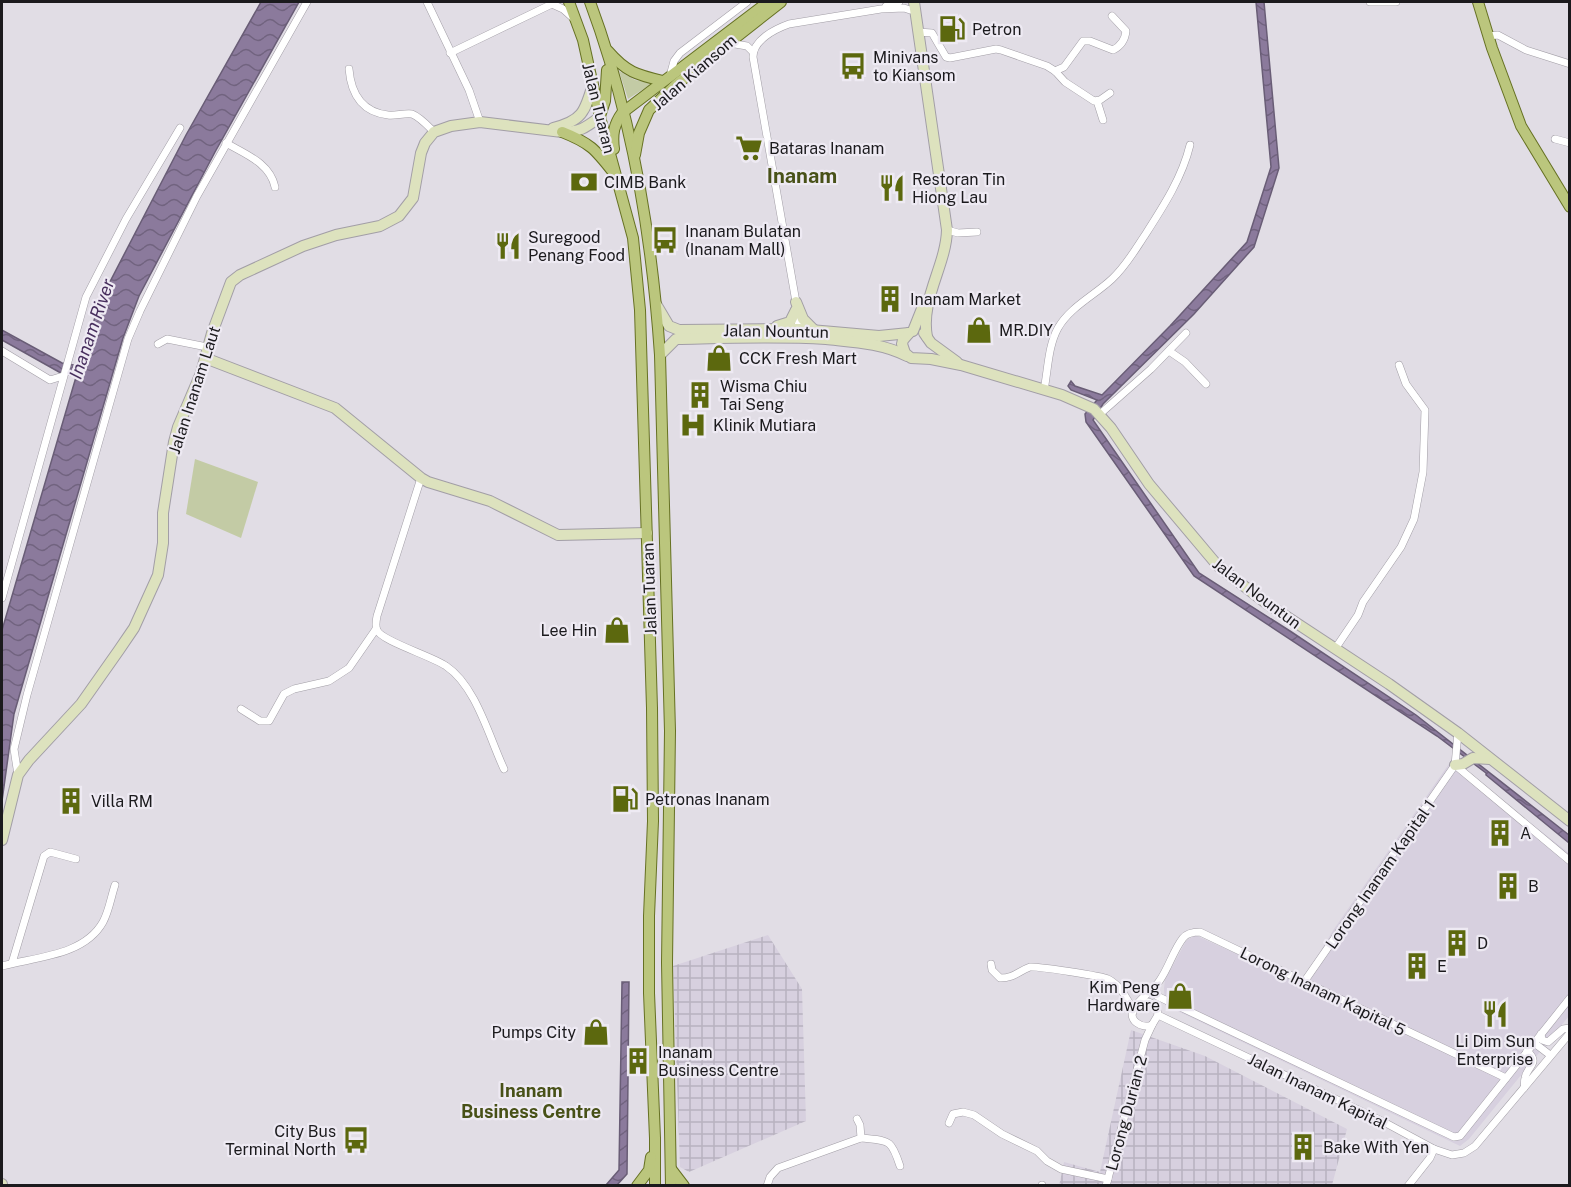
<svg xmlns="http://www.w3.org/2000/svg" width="1571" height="1187" font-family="'Public Sans',sans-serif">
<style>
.built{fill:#d7d0df}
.industrial{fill:url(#industrial-grid)}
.grass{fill:#c3cba5}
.water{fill:url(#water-waves);stroke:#695d76;stroke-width:1.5}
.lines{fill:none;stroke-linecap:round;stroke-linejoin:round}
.street-casing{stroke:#a29ea6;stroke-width:8}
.secondary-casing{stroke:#a29ea6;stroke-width:12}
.primary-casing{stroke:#667123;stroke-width:12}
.street{stroke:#fff;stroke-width:7}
.secondary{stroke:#dde2be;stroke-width:10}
.primary{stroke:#bbc67d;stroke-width:10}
.labels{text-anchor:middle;stroke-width:4.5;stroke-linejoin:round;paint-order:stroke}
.poi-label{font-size:16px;fill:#1b1a1d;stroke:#eeeaf3;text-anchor:start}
.street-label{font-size:16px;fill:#1b1a1d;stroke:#eeeaf3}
.water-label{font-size:18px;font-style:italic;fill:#482f5e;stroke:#eeeaf3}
.neighbourhood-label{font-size:18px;font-weight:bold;fill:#485118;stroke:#eeeaf3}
.quarter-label{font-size:20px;font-weight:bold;fill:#485118;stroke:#eeeaf3}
</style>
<defs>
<pattern id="industrial-grid" width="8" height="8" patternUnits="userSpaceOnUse" patternTransform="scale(1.5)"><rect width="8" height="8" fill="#d7d0df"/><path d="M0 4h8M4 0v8" fill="none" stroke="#b8b2bf"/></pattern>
<pattern id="water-waves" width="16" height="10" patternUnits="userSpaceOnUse" patternTransform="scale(1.5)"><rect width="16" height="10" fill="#8b7a9c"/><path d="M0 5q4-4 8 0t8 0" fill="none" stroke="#71637f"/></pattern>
</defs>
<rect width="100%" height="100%" fill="#e1dde5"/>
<polygon class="built" points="1451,761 1569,853 1569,1016 1469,1139 1460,1146 1165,1005 1164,988 1165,980 1186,941 1195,935 1301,983 1334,929"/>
<g class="industrial">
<polygon points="768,935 802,989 806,1121 689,1172 680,1167 673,966"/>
<polygon points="1131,1030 1205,1056 1347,1129 1332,1185 1059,1186 1064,1162 1100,1172"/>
</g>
<g class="grass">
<polygon points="619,71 635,80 653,83 628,99"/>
<polygon points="195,459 258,482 241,538 186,514"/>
</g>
<g class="water">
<polygon points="261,2 299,2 215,152 139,296 123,338 14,714 2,801 2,630 76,377 59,372 2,340 2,330 62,363 79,366 101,299 186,135"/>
<polygon points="1256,2 1264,2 1279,168 1254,247 1194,314 1103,404 1093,420 1199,573 1290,631 1416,715 1569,835 1569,843 1486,775 1486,773 1437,736 1194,576 1086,422 1085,414 1097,400 1071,390 1068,386 1071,381 1075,386 1102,395 1170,326 1247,242 1271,167"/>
<polygon points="622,982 629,982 627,1174 617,1185 606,1185 619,1170"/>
</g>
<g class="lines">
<defs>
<g id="street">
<polyline points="427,2 469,90 480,122"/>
<polyline points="1370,2 1396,2"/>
<polyline points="886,6 899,2"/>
<polyline points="918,32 932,33 946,57 950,58 996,49 1001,50 1047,66 1055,71 1065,82 1094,101 1100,100 1110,93"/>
<polyline points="1488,36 1498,35 1526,50 1570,64"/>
<polyline points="729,43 747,46 753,52"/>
<polyline points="450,53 552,4 563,9 573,18"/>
<path d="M349,69C351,93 361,112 388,115C395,116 404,113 412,114C420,117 428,126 434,132"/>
<path d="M1055,71L1064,67L1083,41H1090L1113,50C1121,46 1125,40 1126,31L1112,16"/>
<polyline points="670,76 674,61 680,53 747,2"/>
<polyline points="1097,101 1103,120"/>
<polyline points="1555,139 1570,143"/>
<path d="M226,143C245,154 270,163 275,187"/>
<polyline points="947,230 958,233 977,232"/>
<path d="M799,329L796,302L753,57C753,40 775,29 789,24L881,9L904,8L910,10"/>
<polyline points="158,344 167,339 207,347"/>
<polyline points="2,351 50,380 63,376"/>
<polyline points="1169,351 1185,362 1206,384"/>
<path d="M1044,390C1048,370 1048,346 1058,328C1070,307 1095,295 1112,279C1126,266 1135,250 1145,235C1163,207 1182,178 1190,145"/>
<polyline points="1100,414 1151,369 1186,333"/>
<path d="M421,478L377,616C376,621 375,626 377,630C381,641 432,656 446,666C476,686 489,737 504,769"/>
<polyline points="2,598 86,297 126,219 180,128"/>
<polyline points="1335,649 1358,615 1363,602 1401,547 1414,519 1423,472 1425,410 1406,384 1399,365"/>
<polyline points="241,709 260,721 269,721 284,694 294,689 329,681 349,668 376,629"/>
<polyline points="1455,765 1570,861"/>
<polyline points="1455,765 1458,733"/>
<polyline points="18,775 14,749 27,695 128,339 140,311 197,196 307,2"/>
<polyline points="12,963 44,856 50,852 76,859"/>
<path d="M991,964L992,970L1000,978C1015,978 1018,971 1030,967C1036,966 1102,976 1108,979C1120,985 1129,1000 1133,1012"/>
<path d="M2,966C35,957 84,956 103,922C109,911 111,897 115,885"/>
<polyline points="1304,982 1455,765"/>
<polyline points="1157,996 1454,1137 1460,1136 1570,998"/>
<path d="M1140,1002C1150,1000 1157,1005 1158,1015L1152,1025C1141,1029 1127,1020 1134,1008C1139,999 1154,990 1160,980C1169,967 1173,951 1183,938C1187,933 1193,932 1200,932L1506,1078"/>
<polyline points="1158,1015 1382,1121 1434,1149 1452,1155 1464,1153 1475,1146 1570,1033"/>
<polyline points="1541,1034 1542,1040 1548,1042 1563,1029 1570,1028"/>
<polyline points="1533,1042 1550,1055"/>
<path d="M1524,1088C1525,1085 1524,1081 1525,1078C1527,1066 1541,1063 1527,1051"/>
<polyline points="949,1123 953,1114 963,1112 974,1115 1002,1134 1037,1151 1047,1161 1061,1169 1108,1179"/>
<path d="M861,1138C889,1141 891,1138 900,1166"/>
<polyline points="767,1186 770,1177 778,1168 861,1138 860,1125 857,1119"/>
<polyline points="1042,1186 1042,1185"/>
<polyline points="1106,1186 1145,1040 1152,1025"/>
<polyline points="1408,1186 1430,1158 1434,1149"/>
</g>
<g id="secondary">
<path d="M914,2L947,230C946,266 920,299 927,337"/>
<path d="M553,128C582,121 585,112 593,84"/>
<polyline points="796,302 803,319 814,330"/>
<polyline points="656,304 669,326 679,330 799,329 879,336 909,333"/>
<polyline points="777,326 790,322 796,310"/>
<polyline points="913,331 925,301"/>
<polyline points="909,333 903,340 902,344 905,353 911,358 931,359 961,365 1062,395 1094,409 1111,428 1149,484 1218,566 1266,603 1389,684 1458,733 1570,821"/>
<polyline points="924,333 931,343 957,362"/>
<path d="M660,355L676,339C726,338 776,336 826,339C854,342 882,343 907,356"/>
<polyline points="205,358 335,408 421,478 428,482 490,501 558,535 647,533"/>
<polyline points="1455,765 1463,764 1473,758 1490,759"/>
<path d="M2,840L18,775L29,760L81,704L119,650L134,628L158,575L163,543V513L174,442L178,427L201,373L212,333L231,282L240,275L303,246L336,235L380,226L399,216L413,198L421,153L425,143L434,132L451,126L480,122L562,132C580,132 585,128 600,117"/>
<polyline points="2,1184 2,1186"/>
</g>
<g id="primary">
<polyline points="569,2 583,40 600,117 633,238 640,310 652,708 653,821 649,916 649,993 655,1138 655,1186"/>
<path d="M590,2C631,112 652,237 660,355L670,731L667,963L671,1186"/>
<polyline points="1478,2 1492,48 1521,126 1570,207"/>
<path d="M608,51C626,72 637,75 663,81"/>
<polyline points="600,116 605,101 607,70"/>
<path d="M562,132C590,143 595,149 613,172"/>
<path d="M614,149C612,134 614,124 622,113L768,2"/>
<polyline points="635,155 639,133 649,110 678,83 781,2"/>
<polyline points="671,1169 684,1186"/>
<polyline points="637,1186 649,1170 651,1157"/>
</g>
</defs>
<use href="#street" class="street-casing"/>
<use href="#secondary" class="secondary-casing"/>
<use href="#primary" class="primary-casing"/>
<use href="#street" class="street"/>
<use href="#secondary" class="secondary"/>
<use href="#primary" class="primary"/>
</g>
<defs>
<symbol id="fuel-bare" viewBox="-9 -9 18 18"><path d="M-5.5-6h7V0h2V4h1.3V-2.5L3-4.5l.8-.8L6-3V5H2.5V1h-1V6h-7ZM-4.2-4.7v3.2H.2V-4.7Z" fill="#5c680e" stroke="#eeeaf3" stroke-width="2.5" paint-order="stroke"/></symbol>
<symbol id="bus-bare" viewBox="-9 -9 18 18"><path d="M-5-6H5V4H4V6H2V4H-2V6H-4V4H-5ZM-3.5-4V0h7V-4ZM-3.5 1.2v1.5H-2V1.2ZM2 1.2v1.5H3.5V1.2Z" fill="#5c680e" stroke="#eeeaf3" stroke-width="2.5" paint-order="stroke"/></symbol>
<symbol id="supermarket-bare" viewBox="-9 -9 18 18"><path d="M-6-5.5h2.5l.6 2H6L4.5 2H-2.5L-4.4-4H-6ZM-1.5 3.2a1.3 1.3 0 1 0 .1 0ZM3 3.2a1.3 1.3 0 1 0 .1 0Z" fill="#5c680e" stroke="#eeeaf3" stroke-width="2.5" paint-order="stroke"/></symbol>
<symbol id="bank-bare" viewBox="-9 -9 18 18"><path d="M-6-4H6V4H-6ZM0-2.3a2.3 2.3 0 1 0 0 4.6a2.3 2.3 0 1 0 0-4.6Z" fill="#5c680e" stroke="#eeeaf3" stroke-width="2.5" paint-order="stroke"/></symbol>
<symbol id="restaurant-bare" viewBox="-9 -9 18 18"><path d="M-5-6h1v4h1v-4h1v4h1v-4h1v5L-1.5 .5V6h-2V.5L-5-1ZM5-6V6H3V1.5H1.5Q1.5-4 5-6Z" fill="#5c680e" stroke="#eeeaf3" stroke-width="2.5" paint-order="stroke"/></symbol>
<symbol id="building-bare" viewBox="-9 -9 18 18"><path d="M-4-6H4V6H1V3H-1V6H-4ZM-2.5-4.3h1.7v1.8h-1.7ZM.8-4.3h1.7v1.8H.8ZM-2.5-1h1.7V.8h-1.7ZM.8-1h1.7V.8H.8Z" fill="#5c680e" stroke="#eeeaf3" stroke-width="2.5" paint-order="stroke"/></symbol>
<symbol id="shop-bare" viewBox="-9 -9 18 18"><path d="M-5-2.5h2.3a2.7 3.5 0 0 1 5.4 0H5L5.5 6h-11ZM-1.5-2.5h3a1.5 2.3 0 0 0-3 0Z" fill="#5c680e" stroke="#eeeaf3" stroke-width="2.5" paint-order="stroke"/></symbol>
<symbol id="hospital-bare" viewBox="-9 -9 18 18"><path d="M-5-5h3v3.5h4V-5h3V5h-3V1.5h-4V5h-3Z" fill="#5c680e" stroke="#eeeaf3" stroke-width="2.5" paint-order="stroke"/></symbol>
</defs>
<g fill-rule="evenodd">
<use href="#fuel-bare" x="933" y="10" width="38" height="38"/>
<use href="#bus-bare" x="834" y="47" width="38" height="38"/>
<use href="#supermarket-bare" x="730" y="129" width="38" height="38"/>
<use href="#bank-bare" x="565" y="163" width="38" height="38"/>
<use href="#restaurant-bare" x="873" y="169" width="38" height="38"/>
<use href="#bus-bare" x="646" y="221" width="38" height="38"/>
<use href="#restaurant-bare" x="489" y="227" width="38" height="38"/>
<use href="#building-bare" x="871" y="280" width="38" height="38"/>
<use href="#shop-bare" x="960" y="311" width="38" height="38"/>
<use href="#shop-bare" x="700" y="339" width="38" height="38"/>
<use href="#building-bare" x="681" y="376" width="38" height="38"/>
<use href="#hospital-bare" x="674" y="406" width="38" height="38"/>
<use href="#shop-bare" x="598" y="611" width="38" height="38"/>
<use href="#fuel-bare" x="606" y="780" width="38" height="38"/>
<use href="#building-bare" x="52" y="782" width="38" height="38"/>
<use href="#building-bare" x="1481" y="814" width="38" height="38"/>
<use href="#building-bare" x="1489" y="867" width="38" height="38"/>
<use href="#building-bare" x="1438" y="924" width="38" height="38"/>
<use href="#building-bare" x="1398" y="947" width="38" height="38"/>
<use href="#shop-bare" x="1161" y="977" width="38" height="38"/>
<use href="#restaurant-bare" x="1476" y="995" width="38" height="38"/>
<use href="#shop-bare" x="577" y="1013" width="38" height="38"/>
<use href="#building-bare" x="619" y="1042" width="38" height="38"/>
<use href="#bus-bare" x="337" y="1121" width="38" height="38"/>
<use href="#building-bare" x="1284" y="1128" width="38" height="38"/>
</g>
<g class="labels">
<g class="poi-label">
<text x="972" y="35">Petron</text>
<text x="873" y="63">Minivans<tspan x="873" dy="18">to Kiansom</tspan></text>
<text x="769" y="154">Bataras Inanam</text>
<text x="912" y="185">Restoran Tin<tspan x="912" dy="18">Hiong Lau</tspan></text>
<text x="604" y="188">CIMB Bank</text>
<text x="685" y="237">Inanam Bulatan<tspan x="685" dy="18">(Inanam Mall)</tspan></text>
<text x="528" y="243">Suregood<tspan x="528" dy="18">Penang Food</tspan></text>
<text x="910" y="305">Inanam Market</text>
<text x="999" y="336">MR.DIY</text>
<text x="739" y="364">CCK Fresh Mart</text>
<text x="720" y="392">Wisma Chiu<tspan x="720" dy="18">Tai Seng</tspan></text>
<text x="713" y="431">Klinik Mutiara</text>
<text x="597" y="636" text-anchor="end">Lee Hin</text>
<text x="645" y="805">Petronas Inanam</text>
<text x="91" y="807">Villa RM</text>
<text x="1520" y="839">A</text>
<text x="1528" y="892">B</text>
<text x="1477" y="949">D</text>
<text x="1437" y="972">E</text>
<text x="1160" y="993" text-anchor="end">Kim Peng<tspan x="1160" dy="18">Hardware</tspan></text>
<text x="576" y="1038" text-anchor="end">Pumps City</text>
<text x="1495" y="1047" text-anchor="middle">Li Dim Sun<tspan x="1495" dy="18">Enterprise</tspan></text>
<text x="658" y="1058">Inanam<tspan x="658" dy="18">Business Centre</tspan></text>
<text x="336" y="1137" text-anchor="end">City Bus<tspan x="336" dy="18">Terminal North</tspan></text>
<text x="1323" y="1153">Bake With Yen</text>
</g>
<g class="street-label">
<text transform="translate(694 72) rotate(-41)" y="6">Jalan Kiansom</text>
<text transform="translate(599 108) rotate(76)" y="6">Jalan Tuaran</text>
<text transform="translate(776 331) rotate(1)" y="6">Jalan Nountun</text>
<text transform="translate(194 390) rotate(-72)" y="6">Jalan Inanam Laut</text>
<text transform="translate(649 589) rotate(-92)" y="6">Jalan Tuaran</text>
<text transform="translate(1257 593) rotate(37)" y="6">Jalan Nountun</text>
<text transform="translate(1380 874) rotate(-55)" y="6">Lorong Inanam Kapital 1</text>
<text transform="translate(1323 991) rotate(26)" y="6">Lorong Inanam Kapital 5</text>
<text transform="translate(1318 1091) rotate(26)" y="6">Jalan Inanam Kapital</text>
<text transform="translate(1126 1113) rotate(-75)" y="6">Lorong Durian 2</text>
</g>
<g class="water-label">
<text transform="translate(92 329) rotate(-71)" y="6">Inanam River</text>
</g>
<g class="neighbourhood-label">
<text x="531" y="1097">Inanam<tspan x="531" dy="21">Business Centre</tspan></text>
</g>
<g class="quarter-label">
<text x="802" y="183">Inanam</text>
</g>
</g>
<rect width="1571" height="1187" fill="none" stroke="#1b1a1d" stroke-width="6"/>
</svg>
